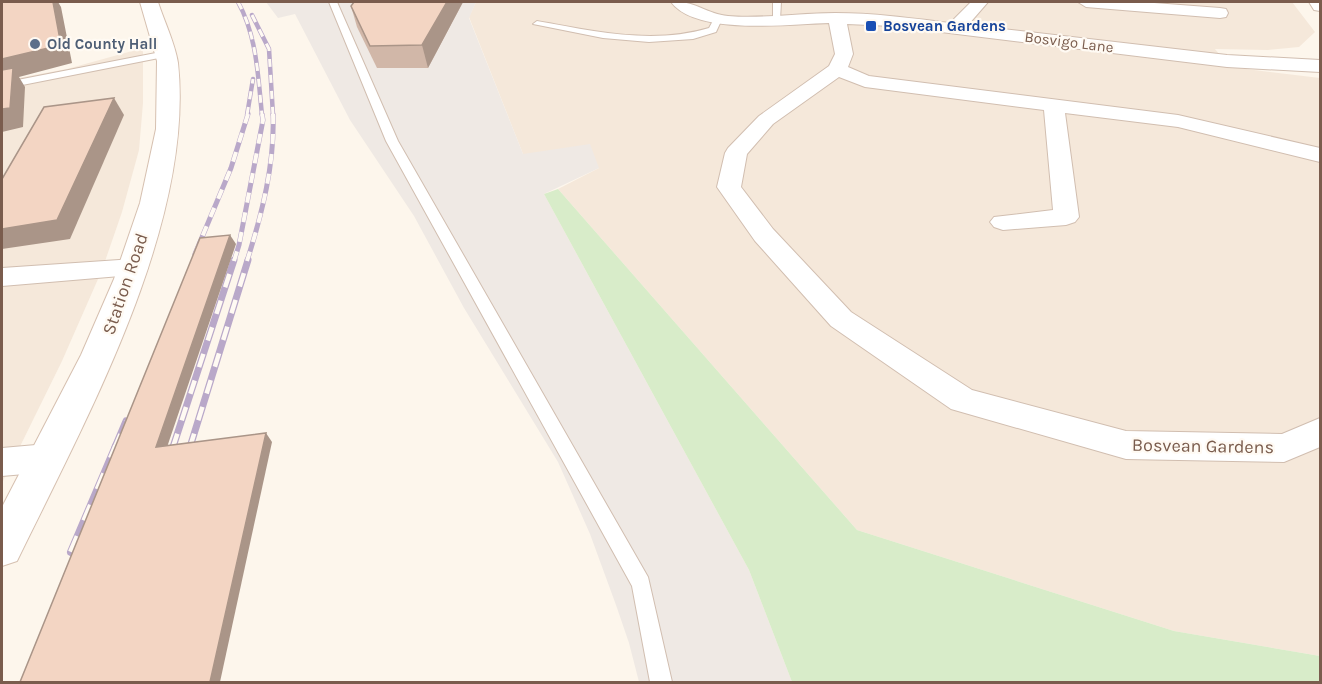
<svg xmlns="http://www.w3.org/2000/svg" width="1322" height="684" font-family="Karla,sans-serif">
<style>
.residential{fill:#f5e8da}
.industrial{fill:#efe9e4}
.green{fill:#d8ecc9}
.lines{fill:none;stroke-linecap:round;stroke-linejoin:round}
.lane-casing{stroke:#d1beb0;stroke-width:2}
.street-casing{stroke:#d1beb0;stroke-width:2}
.secondary-casing{stroke:#d6c0b0;stroke-width:2}
.lane{fill:#fff;fill-rule:evenodd}
.street{fill:#fff;fill-rule:evenodd}
.secondary{fill:#fff;fill-rule:evenodd}
.rail-far3-casing{stroke:#b9a8c9;stroke-width:4.5}
.rail-far2-casing{stroke:#b9a8c9;stroke-width:5}
.rail-far1-casing{stroke:#b9a8c9;stroke-width:7}
.rail-casing{stroke:#b9a8c9;stroke-width:8}
.rail-far3{stroke:#fffaf3;stroke-width:3;stroke-dasharray:8;stroke-linecap:butt}
.rail-far2{stroke:#fffaf3;stroke-width:4;stroke-dasharray:10;stroke-linecap:butt}
.rail-far1{stroke:#fffaf3;stroke-width:4.5;stroke-dasharray:14;stroke-linecap:butt}
.rail{stroke:#fffaf3;stroke-width:6;stroke-dasharray:17;stroke-linecap:butt}
.wall{fill:#d1b7a8}
.shaded-wall{fill:#aa9588}
.building{fill:#f3d5c3;stroke:#aa9588;stroke-width:1.5}
.transit-dot{fill:#1a4fb4;stroke:#fffaf3;stroke-width:2}
.service-dot{fill:#5c6f8a;stroke:#fffaf3;stroke-width:2}
.labels{text-anchor:middle;stroke-width:4.5;stroke-linejoin:round;paint-order:stroke}
.far-transit-label{font-size:15px;font-weight:bold;fill:#164399;stroke:#fffaf3;text-anchor:start}
.far-street-label{font-size:15px;fill:#7a5c4d;stroke:#fffaf3}
.far-service-label{font-size:15px;font-weight:bold;fill:#4e5e75;stroke:#fffaf3;text-anchor:start}
.street-label{font-size:18px;fill:#7a5c4d;stroke:#fffaf3}
</style>
<rect width="100%" height="100%" fill="#fdf6ec"/>
<g class="residential">
<polygon points="476,2 1292,2 1315,32 1299,47 1268,50 1215,49 1230,67 1320,78 1320,656 1174,631 857,530 558,189 599,168 523,154 469,17"/>
<polygon points="143,48 143,103 139,150 122,212 102,270 62,361 2,483 2,81 67,69"/>
</g>
<polygon class="industrial" points="266,2 476,2 469,18 523,154 590,144 599,168 544,194 749,570 792,682 639,682 629,643 616,605 590,534 558,462 464,308 414,216 350,120 295,14 278,18"/>
<polygon class="green" points="558,189 857,530 1174,631 1320,656 1320,682 792,682 749,570 544,194"/>
<g class="lines">
<defs>
<g id="lane">
<polygon points="329,2 337,2 398,141 648,577 672,682 650,682 632,586 386,141"/>
<polygon points="773,2 781,2 780,20 773,18"/>
<path d="M715,17L722,19L716,32L693,39L649,42L603,38L533,24L537,21C594,31 652,45 709,28Z"/>
<polygon points="166,51 169,52 169,56 2,89 2,83"/>
</g>
<g id="street">
<path d="M671,2C695,0 706,14 728,16C762,19 800,13 835,13C873,13 912,18 950,23L971,2H988L968,25L1227,55L1320,60V72L1227,67L892,26L847,24L853,54L848,67L869,76L1178,115L1320,148V162L1178,127L1065,113L1079,217L1075,222L1066,225L1003,230L994,227L990,222L994,217L1053,210L1044,110L865,87L839,77L773,124L747,154L741,187L773,229L851,312L972,390L1126,431L1282,434L1320,418V447L1284,462L1126,459L951,409L831,326L755,241L717,187L725,153L728,148L759,116L829,66L835,54L829,23C790,24 696,36 671,2Z"/>
<polygon points="1078,2 1141,2 1220,8 1226,9 1228,13 1226,17 1220,18 1086,7"/>
<polygon points="1309,2 1320,2 1320,11 1314,10"/>
<polygon points="134,259 144,262 148,268 144,274 2,286 2,268"/>
<polygon points="47,444 59,448 64,458 59,468 47,472 2,476 2,448"/>
</g>
<path id="secondary" d="M140,2H158C164,21 175,43 178,63C195,223 86,419 17,561L2,566V507L81,355L114,279L140,203L156,129L157,61Z"/>
</defs>
<use href="#lane" class="lane-casing"/>
<use href="#street" class="street-casing"/>
<use href="#secondary" class="secondary-casing"/>
<use href="#lane" class="lane"/>
<use href="#street" class="street"/>
<use href="#secondary" class="secondary"/>
<defs>
<g id="rail-far3">
<path d="M238,2C257,36 258,77 262,115"/>
<polyline points="252,15 269,49 273,115"/>
<polyline points="247,115 253,79"/>
</g>
<g id="rail-far2">
<polyline points="195,254 231,168 248,114"/>
<polyline points="234,261 239,245 263,120 262,114"/>
<path d="M247,261C262,214 275,163 273,114"/>
</g>
<g id="rail-far1">
<polyline points="115,447 126,421"/>
<polyline points="173,447 234,260"/>
<polyline points="190,447 248,260"/>
</g>
<g id="rail">
<polyline points="187,458 191,446"/>
<polyline points="169,461 174,446"/>
<polyline points="71,552 116,446"/>
</g>
</defs>
<use href="#rail-far3" class="rail-far3-casing"/>
<use href="#rail-far2" class="rail-far2-casing"/>
<use href="#rail-far1" class="rail-far1-casing"/>
<use href="#rail" class="rail-casing"/>
<use href="#rail-far3" class="rail-far3"/>
<use href="#rail-far2" class="rail-far2"/>
<use href="#rail-far1" class="rail-far1"/>
<use href="#rail" class="rail"/>
</g>
<polygon class="wall" points="354,2 463,2 428,68 377,68 357,27 351,6"/>
<g class="shaded-wall">
<polygon points="53,2 58,2 61,7 72,63 19,77 25,87 23,127 2,132 2,59"/>
<polygon points="447,2 463,2 428,68 422,45"/>
<polygon points="114,98 124,115 70,239 2,249 2,229"/>
<polygon points="230,235 236,244 164,456 156,447"/>
<polygon points="266,433 272,442 220,682 210,682"/>
</g>
<g class="building">
<polygon points="2,2 53,2 61,45 2,59"/>
<polygon points="354,2 447,2 422,45 370,46 351,6"/>
<polygon points="13,68 10,108 2,109 2,70"/>
<polygon points="114,98 57,220 2,229 2,179 44,107"/>
<polygon points="230,235 156,447 266,433 210,682 20,682 200,238"/>
</g>
<rect class="transit-dot" x="865" y="20" width="12" height="12" rx="3"/>
<circle class="service-dot" cx="35" cy="44" r="6"/>
<g class="labels">
<g class="far-transit-label">
<text x="883" y="31">Bosvean Gardens</text>
</g>
<g class="far-street-label">
<text transform="translate(1069 42) rotate(7)" y="5">Bosvigo Lane</text>
</g>
<g class="far-service-label">
<text x="47" y="49">Old County Hall</text>
</g>
<g class="street-label">
<text transform="translate(125 284) rotate(-71)" y="6">Station Road</text>
<text transform="translate(1203 446) rotate(1)" y="6">Bosvean Gardens</text>
</g>
</g>
<rect width="1322" height="684" fill="none" stroke="#7a5c4d" stroke-width="6"/>
</svg>
